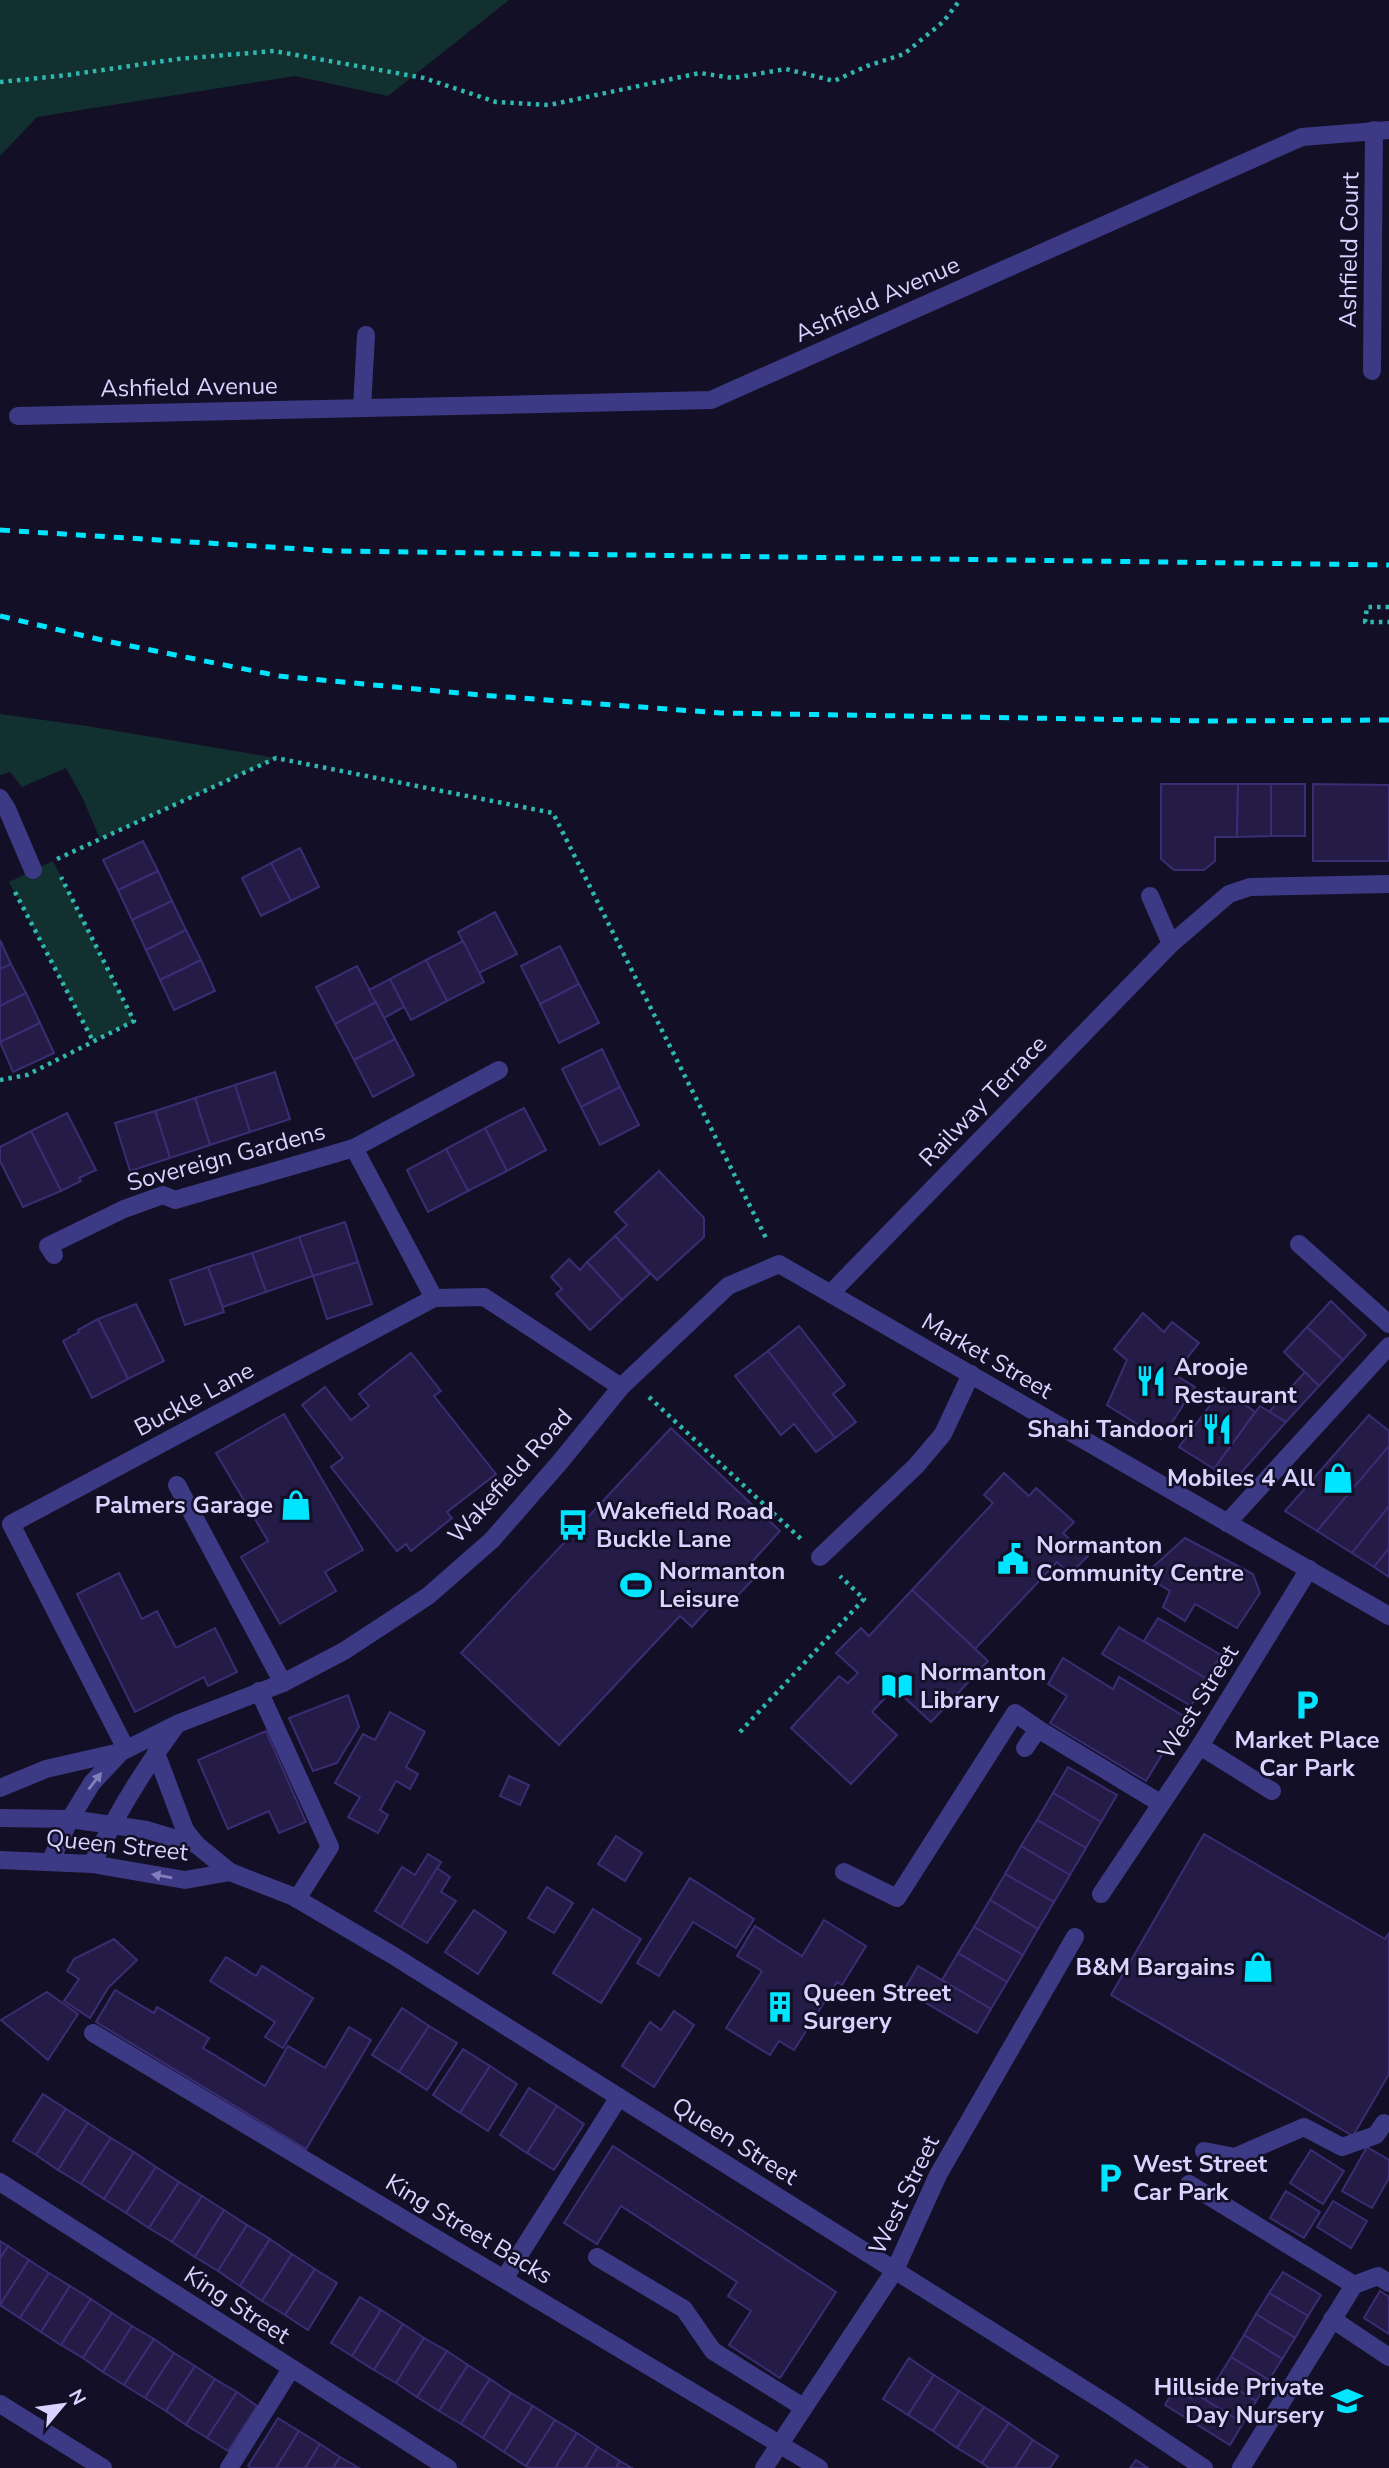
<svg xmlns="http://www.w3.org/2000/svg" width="1389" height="2468" font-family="'Nunito Sans',sans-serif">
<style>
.green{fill:#12302f}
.building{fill:#241b47;stroke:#3b2d73;stroke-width:2}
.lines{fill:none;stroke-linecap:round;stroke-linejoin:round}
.path{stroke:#2fb8b0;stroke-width:4.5;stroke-dasharray:3.5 5;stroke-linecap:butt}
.minor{stroke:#3d3a85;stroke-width:18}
.rail{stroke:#00e5ff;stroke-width:5;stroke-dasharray:10 9;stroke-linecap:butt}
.oneway{fill:#837fbc}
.labels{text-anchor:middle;stroke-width:5;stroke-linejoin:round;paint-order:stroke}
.street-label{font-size:24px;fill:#d9d4ff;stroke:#130f26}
.poi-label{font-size:24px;font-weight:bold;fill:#d9d4ff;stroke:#130f26;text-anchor:start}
</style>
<rect width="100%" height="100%" fill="#130f26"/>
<g class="green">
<polygon points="0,0 509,0 388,96 295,76 37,117 0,156"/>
<polygon points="0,714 87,726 276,758 100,839 83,799 66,768 22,787 10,772 0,775"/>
<polygon points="53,861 134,1021 93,1041 9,882"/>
</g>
<g class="building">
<polygon points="1161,784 1238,784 1237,837 1215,837 1215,861 1204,870 1174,870 1161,859"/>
<polygon points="1238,784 1271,784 1271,836 1237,837"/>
<rect x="1271" y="784" width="34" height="52"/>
<polygon points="1313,784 1389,785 1389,861 1313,861"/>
<polygon points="143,841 158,871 118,890 103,860"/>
<polygon points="300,848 319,887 291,901 271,863"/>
<polygon points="271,863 291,901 261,916 242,878"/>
<polygon points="158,871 172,901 132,920 118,890"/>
<polygon points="172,901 186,930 146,950 132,920"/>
<polygon points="495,912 517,954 479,973 458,932"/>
<polygon points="186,930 201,960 160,980 146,950"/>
<polygon points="0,940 11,964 0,969"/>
<polygon points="463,941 484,982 447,1001 426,960"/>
<polygon points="560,946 579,984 540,1004 521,966"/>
<polygon points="201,960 215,991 174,1010 160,980"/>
<polygon points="426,960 447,1001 411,1020 390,979"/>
<polygon points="11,964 26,993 0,1006 0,969"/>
<polygon points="357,966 376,1002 335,1024 316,987"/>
<polygon points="390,979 404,1007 384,1018 369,990"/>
<polygon points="579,984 599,1023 559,1043 540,1004"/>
<polygon points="26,993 40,1023 0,1042 0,1006"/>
<polygon points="376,1002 395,1039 354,1060 335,1024"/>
<polygon points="40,1023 54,1053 13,1072 0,1042"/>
<polygon points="395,1039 414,1075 373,1097 354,1060"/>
<polygon points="602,1049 620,1087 581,1107 562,1069"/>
<polygon points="275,1072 290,1119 250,1132 235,1085"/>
<polygon points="235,1085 250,1132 210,1145 195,1098"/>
<polygon points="620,1087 639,1125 600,1145 581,1107"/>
<polygon points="195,1098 210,1145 170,1158 155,1111"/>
<polygon points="524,1108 546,1150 507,1171 485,1128"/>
<polygon points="155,1111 170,1158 130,1171 115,1123"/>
<polygon points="67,1113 96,1170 79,1178 81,1181 61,1191 31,1131"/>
<polygon points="485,1128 507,1171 468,1191 446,1149"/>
<polygon points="31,1131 61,1191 23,1207 0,1161 0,1147"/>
<polygon points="446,1149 468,1191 428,1212 407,1170"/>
<polygon points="659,1171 704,1218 704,1237 657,1280 615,1236 627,1225 615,1212"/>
<polygon points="345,1222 358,1262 313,1276 299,1237"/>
<polygon points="615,1236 650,1274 622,1300 587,1262"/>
<polygon points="299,1237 313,1276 266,1292 252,1253"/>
<polygon points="252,1253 266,1292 223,1307 208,1267"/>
<polygon points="569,1259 580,1270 587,1262 622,1300 590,1330 556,1294 562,1289 551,1277"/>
<polygon points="358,1262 372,1304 327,1319 313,1276"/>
<polygon points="208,1267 224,1312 185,1325 170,1280"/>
<polygon points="1331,1301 1366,1335 1343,1360 1307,1327"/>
<polygon points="136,1304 164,1361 128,1379 98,1319"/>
<polygon points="1143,1313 1164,1332 1172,1322 1199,1343 1174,1374 1195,1387 1161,1439 1107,1405 1127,1360 1114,1349"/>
<polygon points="98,1319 128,1379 92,1398 63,1341 79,1332 78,1330"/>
<polygon points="799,1326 845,1385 833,1394 856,1422 835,1438 768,1351"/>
<polygon points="1307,1327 1343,1360 1319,1386 1284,1352"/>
<polygon points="768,1351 835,1438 816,1452 794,1424 781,1435 735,1376"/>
<polygon points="411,1353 441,1391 434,1396 496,1474 447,1512 452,1518 411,1551 406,1544 397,1551 331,1467 343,1458 302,1405 325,1387 351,1420 369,1406 359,1394"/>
<polygon points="1305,1372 1319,1386 1286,1422 1268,1413"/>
<polygon points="1223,1388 1255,1412 1214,1469 1179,1447"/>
<polygon points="1260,1406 1286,1422 1233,1482 1214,1469"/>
<polygon points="284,1414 363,1550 325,1572 336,1591 280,1624 241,1557 268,1541 216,1453"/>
<polygon points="1369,1415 1389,1431 1389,1446 1317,1531 1285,1511"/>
<polygon points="671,1428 780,1531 750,1564 759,1573 728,1606 719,1597 692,1627 680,1616 559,1745 461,1653"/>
<polygon points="1389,1446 1389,1506 1352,1553 1317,1531"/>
<polygon points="1004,1473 1029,1496 1036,1488 1074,1522 1063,1533 1088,1556 1070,1574 1057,1562 975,1649 912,1590 993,1503 984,1495"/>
<polygon points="1389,1506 1389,1548 1374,1567 1352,1553"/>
<polygon points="1185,1538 1253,1574 1260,1593 1237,1628 1195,1604 1185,1621 1163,1607 1170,1591 1144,1575"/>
<polygon points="1389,1548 1389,1577 1374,1567"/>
<polygon points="119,1573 142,1619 157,1611 176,1648 215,1628 237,1672 208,1686 204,1677 135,1712 77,1594"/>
<polygon points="912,1590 988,1661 931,1722 894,1688 872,1712 897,1735 851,1784 791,1728 839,1676 848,1683 858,1673 836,1653 861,1628 869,1636"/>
<polygon points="1158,1618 1221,1655 1207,1679 1144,1641"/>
<polygon points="1119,1627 1207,1679 1191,1706 1102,1654"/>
<polygon points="1063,1658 1113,1689 1119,1677 1185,1717 1146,1781 1050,1723 1067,1696 1048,1684"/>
<polygon points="348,1695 359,1727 337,1763 313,1771 289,1718"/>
<polygon points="390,1712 425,1732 406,1767 418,1774 410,1789 396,1781 380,1810 388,1815 378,1833 348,1817 360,1797 335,1783 363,1734 375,1740"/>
<polygon points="266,1731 306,1822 279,1833 269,1811 228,1829 198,1760"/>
<polygon points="1068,1767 1117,1795 1101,1822 1053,1793"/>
<polygon points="509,1776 529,1785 520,1805 500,1796"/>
<polygon points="1053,1793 1101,1822 1086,1848 1037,1820"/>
<polygon points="1037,1820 1086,1848 1070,1875 1021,1846"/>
<polygon points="1204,1834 1385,1939 1389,1933 1389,2074 1353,2136 1111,1995"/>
<polygon points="616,1836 642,1853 625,1881 598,1864"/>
<polygon points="1021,1846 1070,1875 1054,1902 1005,1874"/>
<polygon points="428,1854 441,1862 401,1927 375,1911 402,1867 415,1875"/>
<polygon points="437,1868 450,1877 441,1892 456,1901 427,1943 401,1927"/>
<polygon points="1005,1874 1054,1902 1038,1929 990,1900"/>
<polygon points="690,1878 754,1919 736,1948 693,1922 659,1976 637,1963"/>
<polygon points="547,1887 573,1903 554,1933 528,1918"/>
<polygon points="990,1900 1038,1929 1023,1955 974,1927"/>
<polygon points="593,1909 641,1939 601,2003 553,1973"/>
<polygon points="474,1910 506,1932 478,1974 445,1952"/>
<polygon points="824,1920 866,1946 842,1985 837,1982 794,2050 779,2041 770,2055 726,2028 762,1971 737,1956 755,1926 802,1956"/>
<polygon points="974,1927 1023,1955 1007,1982 958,1953"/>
<polygon points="114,1939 137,1960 108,1988 90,2018 64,2001 79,1979 67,1971 74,1959"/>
<polygon points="958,1953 1007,1982 991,2009 942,1980"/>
<polygon points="226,1957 256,1976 262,1966 313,1998 283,2048 265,2037 275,2022 210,1981"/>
<polygon points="918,1966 991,2009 977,2033 904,1990"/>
<polygon points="115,1990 154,2013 157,2007 209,2038 203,2048 265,2086 288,2046 325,2068 349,2027 371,2040 306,2149 96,2022"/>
<polygon points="47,1992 78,2014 48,2060 1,2020"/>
<polygon points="402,2008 429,2026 399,2072 372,2055"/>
<polygon points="674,2011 694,2025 654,2087 622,2066 650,2022 661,2030"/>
<polygon points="429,2026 457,2043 427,2090 399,2072"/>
<polygon points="463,2049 490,2066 460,2113 433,2095"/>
<polygon points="490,2066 517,2084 488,2131 460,2113"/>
<polygon points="529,2088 557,2106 527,2153 500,2135"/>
<polygon points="43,2094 66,2109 36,2155 13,2141"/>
<polygon points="557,2106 584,2124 554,2170 527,2153"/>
<polygon points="66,2109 88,2123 58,2170 36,2155"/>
<polygon points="88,2123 111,2138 81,2184 58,2170"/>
<polygon points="111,2138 134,2152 104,2199 81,2184"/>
<polygon points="613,2146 836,2292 780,2378 729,2345 751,2311 728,2296 737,2282 621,2206 597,2244 564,2223"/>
<polygon points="1367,2147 1389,2160 1389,2178 1372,2208 1342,2191"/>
<polygon points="1311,2150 1344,2171 1323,2204 1290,2183"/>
<polygon points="134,2152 156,2167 126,2213 104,2199"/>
<polygon points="156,2167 179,2182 149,2228 126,2213"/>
<polygon points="179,2182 202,2196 172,2242 149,2228"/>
<polygon points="1286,2191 1320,2212 1304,2238 1270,2218"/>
<polygon points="202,2196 224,2210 195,2257 172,2242"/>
<polygon points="1333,2201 1367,2221 1351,2248 1317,2227"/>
<polygon points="224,2210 247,2225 218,2271 195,2257"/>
<polygon points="247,2225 270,2239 240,2286 218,2271"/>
<polygon points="270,2239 292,2254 262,2301 240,2286"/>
<polygon points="0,2241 8,2246 0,2259"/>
<polygon points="8,2246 29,2260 0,2305 0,2259"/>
<polygon points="292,2254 315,2269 285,2315 262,2301"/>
<polygon points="29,2260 49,2273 20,2318 0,2305"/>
<polygon points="315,2269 337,2283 308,2330 285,2315"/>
<polygon points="1283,2272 1321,2295 1308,2316 1269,2293"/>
<polygon points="49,2273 70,2286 41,2332 20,2318"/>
<polygon points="70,2286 91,2299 61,2345 41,2332"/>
<polygon points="1380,2291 1389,2297 1389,2334 1364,2318"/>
<polygon points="1269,2293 1308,2316 1295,2338 1256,2314"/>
<polygon points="360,2297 381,2310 352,2356 331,2343"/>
<polygon points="91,2299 112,2313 83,2358 61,2345"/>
<polygon points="381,2310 403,2324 374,2370 352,2356"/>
<polygon points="112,2313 132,2326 103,2372 83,2358"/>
<polygon points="1256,2314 1295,2338 1282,2359 1244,2335"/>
<polygon points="403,2324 424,2338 396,2383 374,2370"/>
<polygon points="132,2326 154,2339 124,2385 103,2372"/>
<polygon points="1244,2335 1282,2359 1269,2380 1231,2357"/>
<polygon points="424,2338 447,2351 417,2397 396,2383"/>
<polygon points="154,2339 174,2353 145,2398 124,2385"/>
<polygon points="447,2351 468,2365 439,2411 417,2397"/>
<polygon points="174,2353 195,2366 166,2411 145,2398"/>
<polygon points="1231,2357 1269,2380 1256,2401 1218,2378"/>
<polygon points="909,2358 934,2375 908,2415 883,2399"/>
<polygon points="468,2365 490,2379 461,2424 439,2411"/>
<polygon points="195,2366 215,2379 186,2425 166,2411"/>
<polygon points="934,2375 959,2391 933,2431 908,2415"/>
<polygon points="1218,2378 1256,2401 1243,2423 1205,2400"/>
<polygon points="215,2379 237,2392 207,2438 186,2425"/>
<polygon points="490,2379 511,2393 483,2438 461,2424"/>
<polygon points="1175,2388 1191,2398 1194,2393 1243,2423 1230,2445 1165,2405"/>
<polygon points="959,2391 984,2407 957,2448 933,2431"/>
<polygon points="237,2392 257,2406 228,2451 207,2438"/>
<polygon points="511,2393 533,2406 504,2452 483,2438"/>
<polygon points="533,2406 555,2420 526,2466 504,2452"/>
<polygon points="984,2407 1009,2423 982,2463 957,2448"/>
<polygon points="278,2418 299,2431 276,2468 251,2468 248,2466"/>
<polygon points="555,2420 577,2433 555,2468 530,2468 526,2466"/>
<polygon points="1009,2423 1033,2440 1015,2468 989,2468 982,2463"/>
<polygon points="299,2431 320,2444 305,2468 276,2468"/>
<polygon points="577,2433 598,2447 585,2468 555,2468"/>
<polygon points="1033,2440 1058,2456 1050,2468 1015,2468"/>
<polygon points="320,2444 340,2457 333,2468 305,2468"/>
<polygon points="598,2447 620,2461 616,2468 585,2468"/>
<polygon points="340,2457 359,2468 333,2468"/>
<polygon points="1136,2460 1148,2468 1130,2468"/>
<polygon points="620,2461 632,2468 616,2468"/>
</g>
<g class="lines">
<g class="path">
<polyline points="0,82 68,75 178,59 274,51 424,78 496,102 549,105 700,73 733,78 786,69 834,81 867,66 904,54 943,22 960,0"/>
<polyline points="1389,607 1367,607 1365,622 1389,622"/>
<polyline points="57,859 276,758 553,813 766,1238"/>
<polyline points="15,892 93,1041"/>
<polyline points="0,1080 27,1075 134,1021 61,877"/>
<polyline points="649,1397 801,1539"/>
<polyline points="740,1732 864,1599 840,1576"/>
</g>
<g class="minor">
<polyline points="1372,371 1374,130"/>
<polyline points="362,408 366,335"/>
<polyline points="18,416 711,400 1302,137 1389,130"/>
<polyline points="0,798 7,809 33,870"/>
<polyline points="1150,896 1171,944"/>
<polyline points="354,1148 434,1298"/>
<polyline points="1299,1244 1389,1324"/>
<polyline points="54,1255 48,1246 124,1209 163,1195 175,1200 354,1148 499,1070"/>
<polyline points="831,1293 1171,944 1229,894 1250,887 1389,884"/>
<polyline points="177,1485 283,1683"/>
<polyline points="1227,1523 1389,1346"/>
<polyline points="820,1557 916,1466 943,1434 971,1374"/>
<polyline points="259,1691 330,1847 297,1899"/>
<polyline points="1200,1746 1272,1791"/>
<polyline points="1025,1748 1038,1729 1160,1803"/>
<polyline points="126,1749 11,1524 434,1298 484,1297 621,1387"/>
<polyline points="156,1753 185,1830 197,1845"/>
<polyline points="0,1788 46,1769 120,1752"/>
<polyline points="0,1818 70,1819 147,1830 197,1845 230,1872 292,1896 394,1956 1111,2406 1204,2468"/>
<polyline points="0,1860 92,1864 185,1880 230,1872"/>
<polyline points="50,1862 70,1819 92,1783 121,1752 177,1724 283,1683 344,1651 428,1596 492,1540 560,1462 621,1387 728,1286 779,1264 1389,1616"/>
<path d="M92,1864C116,1815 143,1770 175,1727"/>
<polyline points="844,1872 897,1898 1015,1713 1038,1729"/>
<polyline points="1101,1894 1200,1746 1309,1569"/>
<polyline points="93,2033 819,2468"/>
<polyline points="1204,2151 1235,2157 1304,2127 1342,2147 1376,2135 1384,2123"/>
<polyline points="0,2182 448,2468"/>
<polyline points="1189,2184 1354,2285 1241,2468"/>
<polyline points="597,2257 684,2309 713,2351 803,2407"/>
<polyline points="504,2279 619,2097"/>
<polyline points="1354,2285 1378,2276 1389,2283"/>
<polyline points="1332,2319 1389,2357"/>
<polyline points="0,2404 103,2468"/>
<polyline points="229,2468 291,2369"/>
<polyline points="764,2468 895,2270 938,2175 1075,1937"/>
</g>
<g class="rail">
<polyline points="0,530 334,551 1389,565"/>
<polyline points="0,616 106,641 279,676 480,695 721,713 1211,721 1389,720"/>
</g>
</g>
<defs><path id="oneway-solid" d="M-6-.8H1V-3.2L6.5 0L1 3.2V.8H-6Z" transform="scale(1.75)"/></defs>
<g class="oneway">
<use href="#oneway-solid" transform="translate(95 1781) rotate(-52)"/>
<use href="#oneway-solid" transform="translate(162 1876) rotate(-170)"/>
</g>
<defs>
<symbol id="restaurant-bare" viewBox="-9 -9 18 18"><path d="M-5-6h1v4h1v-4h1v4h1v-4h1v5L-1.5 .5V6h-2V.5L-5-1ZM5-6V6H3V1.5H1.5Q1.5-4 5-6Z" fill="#00e5ff" stroke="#130f26" stroke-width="2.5" paint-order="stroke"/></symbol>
<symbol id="shop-bare" viewBox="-9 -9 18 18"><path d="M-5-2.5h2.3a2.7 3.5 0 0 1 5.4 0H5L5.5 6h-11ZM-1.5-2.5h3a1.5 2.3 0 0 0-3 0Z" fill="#00e5ff" stroke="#130f26" stroke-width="2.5" paint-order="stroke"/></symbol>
<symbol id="bus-bare" viewBox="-9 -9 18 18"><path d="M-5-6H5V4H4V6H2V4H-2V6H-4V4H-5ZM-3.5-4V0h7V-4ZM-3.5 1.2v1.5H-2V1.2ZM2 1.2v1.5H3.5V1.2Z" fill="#00e5ff" stroke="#130f26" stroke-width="2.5" paint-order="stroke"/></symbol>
<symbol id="civic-bare" viewBox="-9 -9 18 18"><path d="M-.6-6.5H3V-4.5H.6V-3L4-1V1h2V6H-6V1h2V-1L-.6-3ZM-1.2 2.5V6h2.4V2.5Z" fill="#00e5ff" stroke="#130f26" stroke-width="2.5" paint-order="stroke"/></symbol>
<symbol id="stadium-bare" viewBox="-9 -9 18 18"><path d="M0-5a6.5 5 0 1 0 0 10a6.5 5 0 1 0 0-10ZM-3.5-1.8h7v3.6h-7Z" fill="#00e5ff" stroke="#130f26" stroke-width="2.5" paint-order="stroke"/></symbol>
<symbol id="library-bare" viewBox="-9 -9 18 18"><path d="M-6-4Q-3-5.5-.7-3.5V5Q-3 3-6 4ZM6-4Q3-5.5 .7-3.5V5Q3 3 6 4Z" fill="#00e5ff" stroke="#130f26" stroke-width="2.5" paint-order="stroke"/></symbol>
<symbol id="parking-bare" viewBox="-9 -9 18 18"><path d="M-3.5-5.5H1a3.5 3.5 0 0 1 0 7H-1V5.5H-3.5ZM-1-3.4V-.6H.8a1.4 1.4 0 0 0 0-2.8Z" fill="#00e5ff" stroke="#130f26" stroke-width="2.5" paint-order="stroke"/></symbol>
<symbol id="building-bare" viewBox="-9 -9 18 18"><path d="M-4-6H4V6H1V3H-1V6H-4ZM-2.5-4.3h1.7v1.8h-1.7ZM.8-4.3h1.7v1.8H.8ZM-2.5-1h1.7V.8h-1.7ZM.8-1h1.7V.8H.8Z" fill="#00e5ff" stroke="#130f26" stroke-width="2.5" paint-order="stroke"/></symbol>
<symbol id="school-bare" viewBox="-9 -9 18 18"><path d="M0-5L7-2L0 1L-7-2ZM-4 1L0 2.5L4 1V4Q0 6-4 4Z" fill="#00e5ff" stroke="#130f26" stroke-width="2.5" paint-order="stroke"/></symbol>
</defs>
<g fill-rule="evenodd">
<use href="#restaurant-bare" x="1129" y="1359" width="44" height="44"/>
<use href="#restaurant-bare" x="1195" y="1407" width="44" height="44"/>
<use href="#shop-bare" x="1316" y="1456" width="44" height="44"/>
<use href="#shop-bare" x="274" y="1483" width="44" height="44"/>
<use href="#bus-bare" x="551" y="1503" width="44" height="44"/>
<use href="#civic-bare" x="991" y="1537" width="44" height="44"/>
<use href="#stadium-bare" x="614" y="1563" width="44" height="44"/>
<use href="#library-bare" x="875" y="1664" width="44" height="44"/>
<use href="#parking-bare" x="1285" y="1683" width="44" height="44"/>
<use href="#shop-bare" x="1236" y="1945" width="44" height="44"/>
<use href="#building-bare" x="758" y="1985" width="44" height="44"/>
<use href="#parking-bare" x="1088" y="2156" width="44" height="44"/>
<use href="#school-bare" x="1325" y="2379" width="44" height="44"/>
</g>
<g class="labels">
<g class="street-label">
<text transform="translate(1349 250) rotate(-89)" y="8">Ashfield Court</text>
<text transform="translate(877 299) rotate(-24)" y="8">Ashfield Avenue</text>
<text transform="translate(189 387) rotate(-1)" y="8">Ashfield Avenue</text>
<text transform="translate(983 1101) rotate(-46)" y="8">Railway Terrace</text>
<text transform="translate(226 1157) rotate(-15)" y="8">Sovereign Gardens</text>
<text transform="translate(987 1356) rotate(30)" y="8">Market Street</text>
<text transform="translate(194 1399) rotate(-28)" y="8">Buckle Lane</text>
<text transform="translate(510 1476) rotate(-48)" y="8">Wakefield Road</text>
<text transform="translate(1198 1702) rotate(-58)" y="8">West Street</text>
<text transform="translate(117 1845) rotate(6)" y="8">Queen Street</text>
<text transform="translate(735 2141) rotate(32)" y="8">Queen Street</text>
<text transform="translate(904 2195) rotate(-64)" y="8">West Street</text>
<text transform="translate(469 2229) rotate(31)" y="8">King Street Backs</text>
<text transform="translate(237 2305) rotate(33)" y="8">King Street</text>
</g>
<g class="poi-label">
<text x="1174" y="1375">Arooje<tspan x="1174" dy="28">Restaurant</tspan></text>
<text x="1194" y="1437" text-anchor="end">Shahi Tandoori</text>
<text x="1315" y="1486" text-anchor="end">Mobiles 4 All</text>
<text x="273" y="1513" text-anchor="end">Palmers Garage</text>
<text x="596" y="1519">Wakefield Road<tspan x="596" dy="28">Buckle Lane</tspan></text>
<text x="1036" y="1553">Normanton<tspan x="1036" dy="28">Community Centre</tspan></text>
<text x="659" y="1579">Normanton<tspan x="659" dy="28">Leisure</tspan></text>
<text x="920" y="1680">Normanton<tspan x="920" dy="28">Library</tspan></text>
<text x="1307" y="1748" text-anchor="middle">Market Place<tspan x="1307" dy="28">Car Park</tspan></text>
<text x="1235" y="1975" text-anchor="end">B&amp;M Bargains</text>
<text x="803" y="2001">Queen Street<tspan x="803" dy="28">Surgery</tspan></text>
<text x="1133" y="2172">West Street<tspan x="1133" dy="28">Car Park</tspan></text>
<text x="1324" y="2395" text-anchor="end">Hillside Private<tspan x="1324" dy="28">Day Nursery</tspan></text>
</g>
</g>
<g transform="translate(63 2405) rotate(61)" stroke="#130f26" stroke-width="5" paint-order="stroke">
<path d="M0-5L12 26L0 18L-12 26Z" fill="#d9d4ff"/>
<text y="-10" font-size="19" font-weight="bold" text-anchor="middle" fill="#d9d4ff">N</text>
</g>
</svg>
